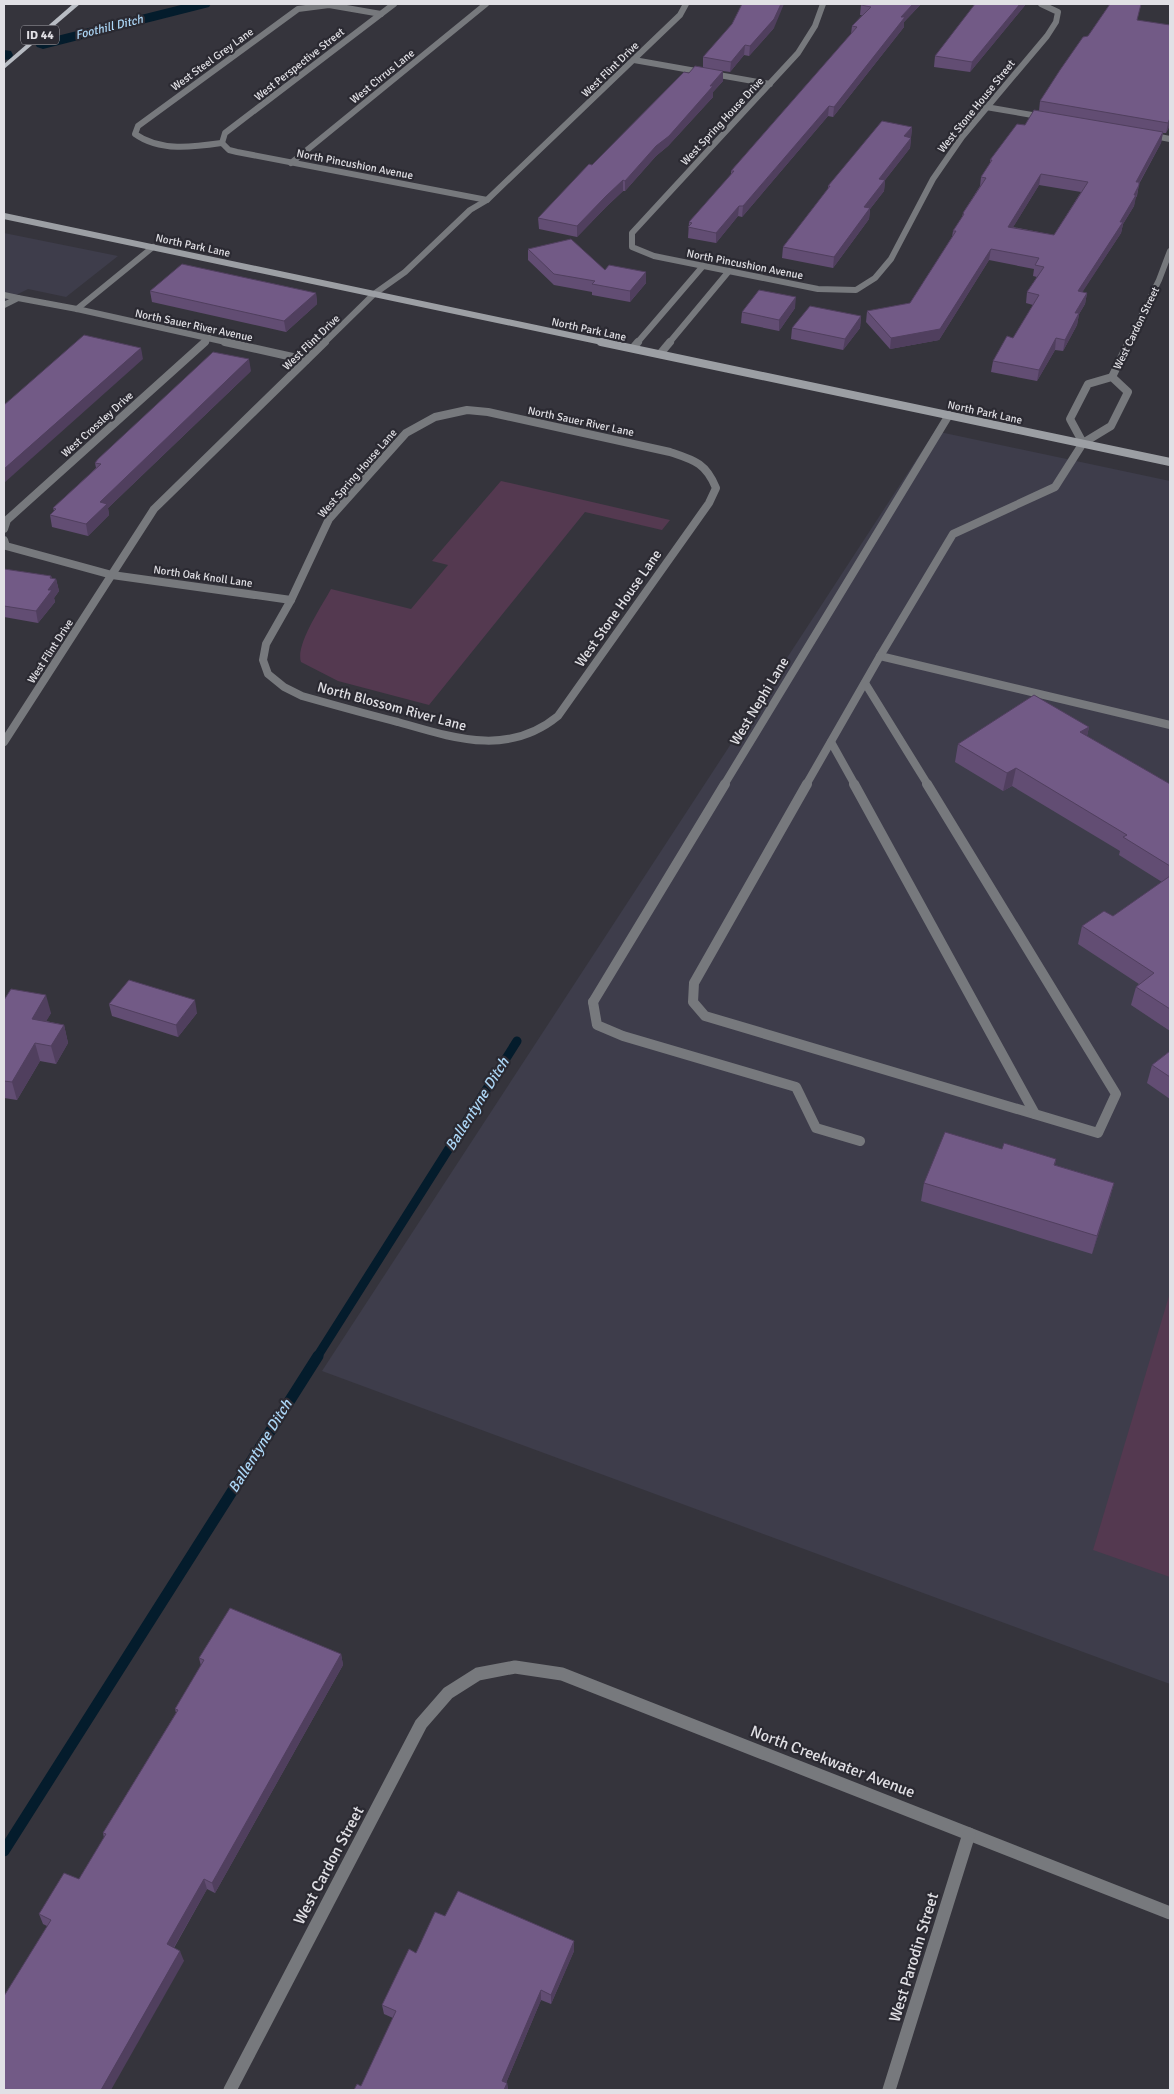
<svg xmlns="http://www.w3.org/2000/svg" width="1174" height="2094" font-family="Signika,sans-serif">
<style>
.built{fill:#3e3d4b}
.green{fill:#543950}
.lines{fill:none;stroke-linecap:round;stroke-linejoin:round}
.stream-far1{stroke:#041c2c;stroke-width:9}
.stream{stroke:#041c2c;stroke-width:11}
.canal{fill:#041c2c;fill-rule:evenodd}
.lane-far2{stroke:#77797d;stroke-width:6}
.lane-far1{stroke:#77797d;stroke-width:8}
.lane{stroke:#77797d;stroke-width:10}
.street-far3{stroke:#77797d;stroke-width:6}
.street-far2{stroke:#77797d;stroke-width:8}
.street-far1{stroke:#77797d;stroke-width:10}
.street{stroke:#77797d;stroke-width:13}
.secondary-far1{stroke:#9c9fa4;stroke-width:6}
.secondary{stroke:#9c9fa4;stroke-width:8}
.primary{fill:#b8bcc3;fill-rule:evenodd}
.wall{fill:#624d73;fill-rule:evenodd}
.shaded-wall{fill:#503f5e}
.building{fill:#725a86;stroke:#503f5e;fill-rule:evenodd}
.labels{text-anchor:middle;stroke-width:4.5;stroke-linejoin:round;paint-order:stroke}
.far-street-label{font-size:11px;fill:#e1e0e5;stroke:#2b2a32}
.far-water-label{font-size:12px;font-style:italic;fill:#acd6f6;stroke:#2b2a32}
.shield{fill:#2b2a32;stroke:#aaa9af;stroke-width:1}
.shield-label{font-size:12px;font-weight:bold;fill:#e1e0e5}
.street-label{font-size:14px;fill:#e1e0e5;stroke:#2b2a32}
.water-label{font-size:15px;font-style:italic;fill:#acd6f6;stroke:#2b2a32}
.near-street-label{font-size:16px;fill:#e1e0e5;stroke:#2b2a32}
</style>
<rect width="100%" height="100%" fill="#35343c"/>
<g class="built">
<polygon points="4,233 118,256 66,297 28,289 4,301"/>
<polygon points="935,431 1170,481 1170,1684 322,1371"/>
</g>
<g class="green">
<path d="M501,481L670,520L662,530L585,512L429,705L338,681L301,662C295,645 322,606 331,589L411,609L448,565L432,561Z"/>
<polygon points="1169,1296 1170,1297 1170,1577 1093,1550"/>
</g>
<g class="lines">
<polyline class="stream-far1" points="317,1357 517,1041"/>
<polyline class="stream" points="4,1851 318,1356"/>
<g class="canal">
<polygon points="185,4 211,4 209,7 43,49 37,47 35,44 37,41"/>
<polygon points="4,50 11,51 13,55 11,59 4,60"/>
</g>
<polyline class="lane-far2" points="4,295 18,298"/>
<g class="lane-far1">
<polyline points="1083,443 1055,487 953,534 880,656 1170,725"/>
<polyline points="865,683 928,785"/>
<polyline points="831,742 855,785"/>
<polyline points="806,785 880,656"/>
</g>
<g class="lane">
<polyline points="807,784 694,983 693,1002 705,1016 1098,1133 1116,1094 927,784"/>
<polyline points="854,784 1035,1114"/>
<polyline points="593,1002 597,1025 623,1036 796,1087 816,1128 860,1141"/>
</g>
<g class="street-far3">
<polyline points="823,4 815,26 798,53 632,233 632,247 654,256 818,289 856,290 875,278 891,259 933,179 962,137 1047,36 1056,22 1058,12 1041,4"/>
<polyline points="634,60 770,84"/>
<polyline points="986,107 1044,117"/>
<polyline points="1149,135 1170,139"/>
<path d="M222,143C194,147 160,152 135,134L138,126L298,9L329,5L381,14"/>
<polyline points="222,143 229,150 237,152 487,200"/>
<polyline points="222,143 225,133 394,4"/>
<polyline points="291,163 486,4"/>
<polyline points="4,305 18,298 77,309 230,343"/>
<polyline points="77,309 153,247"/>
<polyline points="203,343 209,338"/>
<polyline points="324,343 374,294 405,272 470,210 487,200 680,15 686,4"/>
<polyline points="637,343 703,266"/>
<polyline points="669,343 729,271"/>
<polyline points="1128,343 1159,280 1170,251"/>
</g>
<g class="street-far2">
<polyline points="225,342 306,360"/>
<polyline points="633,348 638,342"/>
<polyline points="660,354 670,342"/>
<polygon points="1112,377 1128,392 1111,426 1083,443 1070,419 1088,384"/>
<polyline points="1112,377 1129,342"/>
<path d="M467,410L488,412L670,452C694,460 706,463 716,488L709,503L558,716C508,757 454,738 398,722C366,714 334,705 302,696L284,687L268,674L263,660L266,644L291,600L329,519L406,433L435,417Z"/>
<polyline points="4,529 7,520 205,342"/>
<polyline points="4,540 6,546 112,575 291,600"/>
<polyline points="4,742 154,509 325,342"/>
<polyline points="724,785 949,415"/>
</g>
<polyline class="street-far1" points="593,1002 725,784"/>
<g class="street">
<polyline points="230,2090 421,1724 448,1693 478,1674 515,1667 562,1674 1170,1913"/>
<polyline points="889,2090 969,1834"/>
</g>
<polyline class="secondary-far1" points="4,216 607,343"/>
<polyline class="secondary" points="601,342 1170,462"/>
<polygon class="primary" points="73,4 80,4 4,69 4,64"/>
</g>
<g class="wall">
<polygon points="862,4 921,4 904,22 904,27 833,117 828,116 742,217 738,216 716,243 688,238 689,222 731,175 731,171 851,34 852,26 862,15 860,15 861,5"/>
<polygon points="1026,4 970,72 934,67 935,56"/>
<path d="M1110,4H1141L1137,20L1170,125L1166,133H1163L1161,143L1139,184L1137,196L1135,199L1134,206L1123,224L1121,233L1082,292L1087,293L1085,304L1079,314L1077,325L1063,351L1055,350L1037,381L991,372L993,361L1013,338L1033,305L1026,303L1027,292L1037,277L1033,276L1034,269L989,260L939,340L890,349L866,322L867,311L910,303L952,237L953,231L962,217L963,213L980,186L981,177L990,164V160L1039,111L1040,101L1088,36ZM1039,185L1081,192L1054,235L1013,227Z"/>
<polygon points="774,28 749,56 744,55 730,72 723,71 723,81 713,92 713,97 668,146 656,156 625,191 623,191 606,207 577,237 539,229 538,218 592,165 689,73 703,67 703,57"/>
<polygon points="912,127 910,148 885,180 884,191 870,209 869,219 833,268 782,258 783,247 828,189 828,186"/>
<polygon points="528,249 605,270 646,283 630,302 592,295 592,292 554,285 528,260"/>
<polygon points="150,291 316,293 317,304 286,332 152,302"/>
<polygon points="795,308 779,331 741,323 742,312"/>
<polygon points="861,316 860,328 843,350 791,339 792,328"/>
<polygon points="251,371 108,508 109,515 88,536 52,527 50,515 54,511 53,508 96,468 95,463"/>
<polygon points="4,569 51,576 52,579 56,579 59,591 54,598 55,602 38,623 4,617"/>
<polygon points="1089,727 1087,736 1170,784 1170,1031 1131,1005 1136,987 1139,984 1078,944 1082,926 1113,916 1162,882 1119,855 1120,851 1012,786 1003,791 955,762 958,744"/>
<polygon points="4,1000 51,1013 46,1021 64,1025 68,1043 56,1064 40,1061 17,1100 4,1098"/>
<polygon points="109,1004 197,1013 178,1037 112,1016"/>
<polygon points="1170,1051 1170,1099 1147,1083 1152,1065"/>
<polygon points="1002,1149 1056,1159 1055,1165 1114,1183 1109,1201 1092,1254 921,1201 924,1183"/>
<polygon points="341,1654 343,1665 215,1893 207,1889 174,1948 184,1961 47,1926 43,1924 39,1914 79,1879 104,1838 103,1833 176,1713 175,1709 201,1666 199,1658"/>
<polygon points="445,1916 574,1941 574,1951 551,2004 541,2000 506,2083 507,2083 508,2090 354,2090 361,2086 393,2018 384,2014 382,2005 416,1953"/>
</g>
<g class="shaded-wall">
<polygon points="781,4 784,4 774,28 749,56 750,46"/>
<polygon points="913,4 921,4 904,22 904,27 833,117 834,107 901,17"/>
<polygon points="1020,4 1026,4 970,72 972,62"/>
<polygon points="745,45 744,55 730,72 731,62"/>
<polygon points="723,71 723,81 713,92 713,97 668,146 656,156 625,191 625,181"/>
<polygon points="829,106 828,116 742,217 743,206"/>
<polygon points="1170,118 1170,125 1166,133 1168,123"/>
<polygon points="912,127 911,137 903,147 904,136"/>
<polygon points="1163,132 1161,143 1134,192 1136,182"/>
<polygon points="911,138 910,148 878,189 879,179"/>
<polygon points="1041,174 1039,185 1007,237 1008,227"/>
<polygon points="623,180 623,191 606,207 577,237 577,226 606,196"/>
<polygon points="885,180 884,191 870,209 869,219 833,268 834,257 864,207"/>
<polygon points="1139,185 1134,206 1123,224 1121,233 1076,302 1078,291 1120,222"/>
<polygon points="739,206 738,216 716,243 716,233"/>
<polygon points="991,249 989,260 939,340 890,349 891,338"/>
<polygon points="646,272 646,283 630,302 630,291"/>
<polygon points="316,293 317,304 286,332 284,321"/>
<polygon points="1087,293 1085,304 1079,314 1077,325 1063,351 1065,340 1075,313"/>
<polygon points="796,297 795,308 779,331 779,320"/>
<polygon points="861,316 860,328 843,350 845,339"/>
<polygon points="1056,338 1055,350 1037,381 1039,370"/>
<polygon points="141,348 143,359 4,483 4,469"/>
<polygon points="249,359 251,371 108,508 109,515 88,536 86,524 100,502"/>
<polygon points="51,576 53,584 56,579 59,591 54,598 55,602 38,623 36,611 48,590 50,578"/>
<polygon points="1089,727 1085,745 1080,732"/>
<polygon points="1016,768 1012,786 1003,791 1007,773"/>
<polygon points="46,995 51,1013 37,1037 32,1019"/>
<polygon points="195,1000 197,1013 178,1037 176,1025"/>
<polygon points="64,1025 68,1043 56,1064 51,1046"/>
<polygon points="35,1043 40,1061 17,1100 12,1082"/>
<polygon points="1114,1183 1109,1201 1092,1254 1097,1236"/>
<polygon points="341,1654 343,1665 215,1893 212,1883"/>
<polygon points="204,1879 207,1889 170,1954 167,1944"/>
<polygon points="574,1941 574,1951 551,2004 551,1995"/>
<polygon points="180,1951 184,1961 111,2090 101,2090"/>
<polygon points="541,1990 541,2000 503,2090 502,2081"/>
<polygon points="507,2083 508,2090 504,2090"/>
</g>
<g class="building">
<polygon points="742,4 781,4 774,19 750,46 745,45 731,62 703,57 732,24"/>
<polygon points="862,4 913,4 901,17 905,17 834,107 829,106 743,206 739,206 716,233 688,227 692,223 689,222 734,171 731,171 857,27 852,26 871,7 861,5"/>
<polygon points="975,4 1020,4 972,62 935,56"/>
<polygon points="1110,4 1141,4 1137,20 1170,25 1170,118 1168,123 1040,101 1060,70 1083,37 1088,36"/>
<polygon points="695,66 723,71 710,86 713,86 669,136 656,146 625,181 623,180 606,196 577,226 538,218 589,164 592,165 684,72 689,73"/>
<path d="M1034,110L1163,132L1136,182H1139V185L1134,195H1136L1120,222H1123L1078,291L1087,293L1075,313H1079L1065,340L1056,338L1039,370L993,361L1007,336L1013,338L1039,295L1027,292L1044,267L1035,265L1039,258L991,249L940,329L891,338L867,311L910,303L956,231H953L964,214L963,213L986,178L981,177L992,160H990L1017,124L1025,125ZM1041,174L1088,182L1054,235L1008,227Z"/>
<polygon points="882,121 912,127 904,136 911,138 879,179 885,180 864,207 870,208 834,257 783,247 830,186 828,186"/>
<polygon points="571,239 605,270 609,265 646,272 630,291 592,284 595,281 554,274 528,249"/>
<polygon points="182,264 316,293 284,321 150,291"/>
<polygon points="759,290 796,297 779,320 742,312"/>
<polygon points="810,306 861,316 845,339 792,328"/>
<polygon points="84,335 141,348 4,469 4,405"/>
<polygon points="213,352 249,359 100,502 107,504 86,524 50,515 56,509 53,508 101,464 95,463 98,459"/>
<polygon points="4,569 51,576 50,578 56,579 48,590 52,590 36,611 4,606"/>
<polygon points="1034,695 1089,727 1080,732 1170,784 1170,866 1123,837 1127,835 1016,768 1007,773 958,744"/>
<polygon points="1170,876 1170,1009 1136,987 1154,973 1082,926 1104,911 1113,916"/>
<polygon points="129,980 195,1000 176,1025 109,1004"/>
<polygon points="11,989 46,995 32,1019 64,1025 51,1046 35,1043 12,1082 4,1081 4,1000"/>
<polygon points="1170,1051 1170,1077 1152,1065"/>
<polygon points="945,1132 1002,1149 1004,1143 1056,1159 1054,1165 1114,1183 1097,1236 924,1183"/>
<polygon points="230,1608 341,1654 212,1883 204,1879 167,1944 180,1951 101,2090 4,2090 4,1996 51,1920 39,1914 64,1873 79,1879 106,1834 103,1833 178,1710 175,1709 204,1660 199,1658"/>
<polygon points="458,1891 574,1941 551,1995 541,1990 502,2081 507,2083 504,2090 354,2090 357,2084 361,2086 396,2011 382,2005 409,1949 416,1953 435,1912 445,1916"/>
</g>
<g class="labels">
<g class="far-street-label">
<text transform="translate(212 59) rotate(-36)" y="4">West Steel Grey Lane</text>
<text transform="translate(299 64) rotate(-38)" y="4">West Perspective Street</text>
<text transform="translate(610 69) rotate(-44)" y="4">West Flint Drive</text>
<text transform="translate(382 76) rotate(-39)" y="4">West Cirrus Lane</text>
<text transform="translate(976 106) rotate(-51)" y="4">West Stone House Street</text>
<text transform="translate(722 121) rotate(-47)" y="4">West Spring House Drive</text>
<text transform="translate(355 164) rotate(11)" y="4">North Pincushion Avenue</text>
<text transform="translate(193 245) rotate(12)" y="4">North Park Lane</text>
<text transform="translate(745 264) rotate(11)" y="4">North Pincushion Avenue</text>
<text transform="translate(194 325) rotate(12)" y="4">North Sauer River Avenue</text>
<text transform="translate(1136 328) rotate(-64)" y="4">West Cardon Street</text>
<text transform="translate(589 329) rotate(12)" y="4">North Park Lane</text>
<text transform="translate(311 342) rotate(-44)" y="4">West Flint Drive</text>
<text transform="translate(985 412) rotate(12)" y="4">North Park Lane</text>
<text transform="translate(581 421) rotate(12)" y="4">North Sauer River Lane</text>
<text transform="translate(97 424) rotate(-42)" y="4">West Crossley Drive</text>
<text transform="translate(357 473) rotate(-49)" y="4">West Spring House Lane</text>
<text transform="translate(203 576) rotate(8)" y="4">North Oak Knoll Lane</text>
<text transform="translate(50 651) rotate(-57)" y="4">West Flint Drive</text>
</g>
<g class="far-water-label">
<text transform="translate(109 27) rotate(-14)" y="4">Foothill Ditch</text>
</g>
<rect class="shield" x="21" y="25.5" width="38" height="19" rx="4"/>
<g class="shield-label">
<text x="40" y="39">ID 44</text>
</g>
<g class="street-label">
<text transform="translate(618 608) rotate(-55)" y="5">West Stone House Lane</text>
<text transform="translate(759 701) rotate(-59)" y="5">West Nephi Lane</text>
<text transform="translate(392 706) rotate(15)" y="5">North Blossom River Lane</text>
</g>
<g class="water-label">
<text transform="translate(477 1104) rotate(-58)" y="5">Ballentyne Ditch</text>
<text transform="translate(260 1446) rotate(-58)" y="5">Ballentyne Ditch</text>
</g>
<g class="near-street-label">
<text transform="translate(833 1761) rotate(21)" y="6">North Creekwater Avenue</text>
<text transform="translate(328 1865) rotate(-62)" y="6">West Cardon Street</text>
<text transform="translate(913 1957) rotate(-73)" y="6">West Parodin Street</text>
</g>
</g>
<rect width="1174" height="2094" fill="none" stroke="#e1e0e5" stroke-width="10"/>
</svg>
